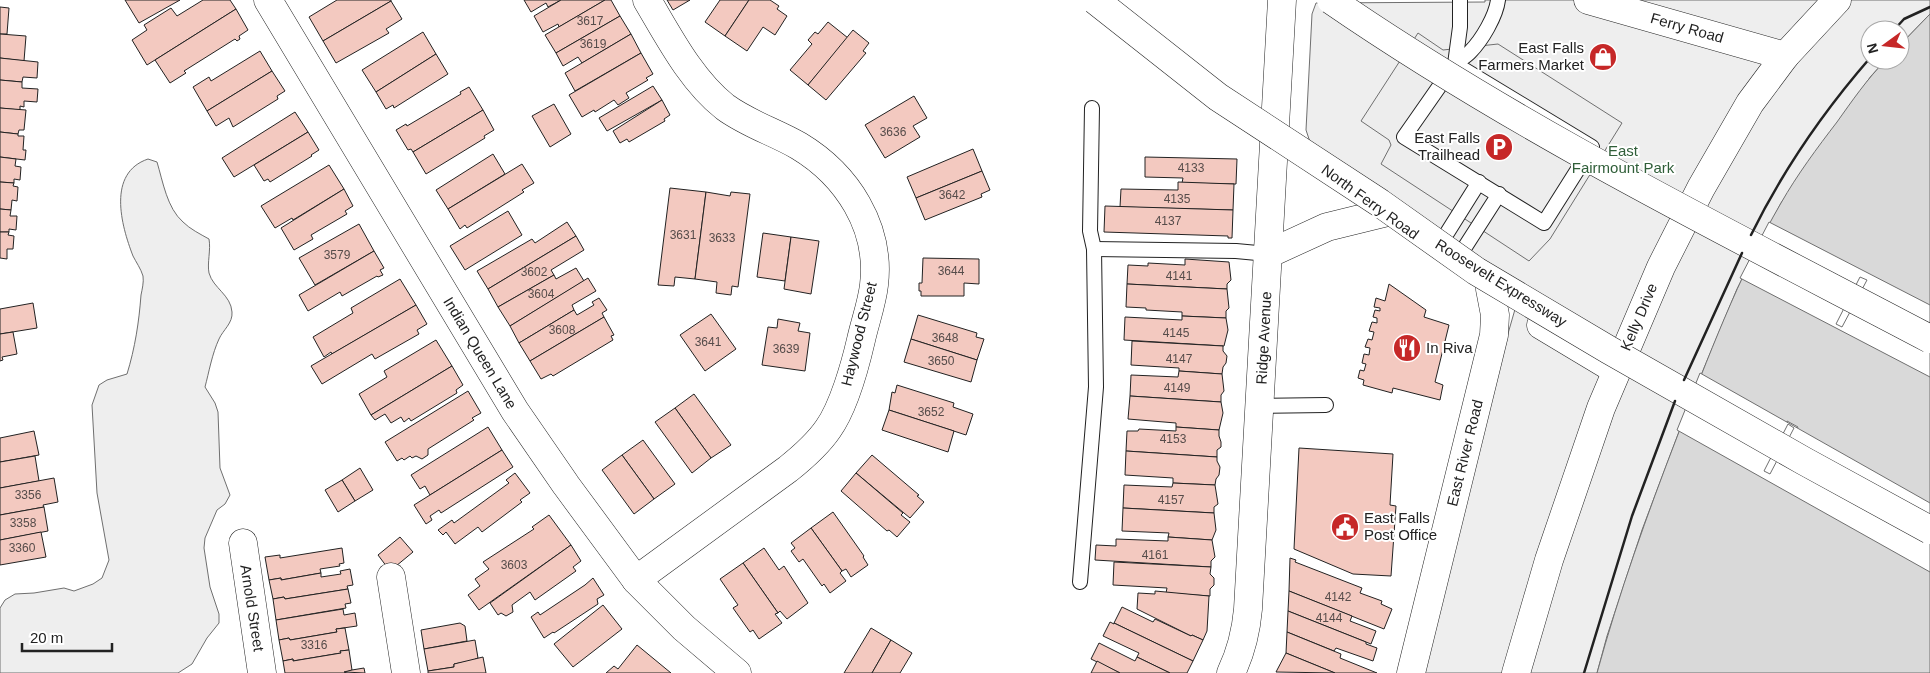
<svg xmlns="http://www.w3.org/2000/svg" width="1930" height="673" font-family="Arial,sans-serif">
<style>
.green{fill:#eee;stroke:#6f6f6f}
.parking{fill:#ededed;stroke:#6f6f6f}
.water{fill:#d9d9d9;stroke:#6f6f6f;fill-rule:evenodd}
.pier{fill:#fff;stroke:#6f6f6f;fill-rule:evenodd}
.building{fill:#f3c9c0;stroke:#222}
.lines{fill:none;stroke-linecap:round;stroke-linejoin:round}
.lane-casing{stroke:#222;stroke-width:16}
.street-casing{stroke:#222;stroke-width:29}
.secondary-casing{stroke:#222;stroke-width:29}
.primary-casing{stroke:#222;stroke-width:29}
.lane{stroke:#fff;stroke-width:14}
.street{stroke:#fff;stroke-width:28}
.secondary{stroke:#fff;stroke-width:28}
.primary{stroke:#fff;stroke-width:28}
.highway-bridge-casing{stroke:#222;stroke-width:29;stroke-linecap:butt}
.highway-bridge{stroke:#fff;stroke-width:28}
.wall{stroke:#222;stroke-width:2.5}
.labels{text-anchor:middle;stroke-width:4;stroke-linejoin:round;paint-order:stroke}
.number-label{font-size:12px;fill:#564c4a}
.street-label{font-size:15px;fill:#222;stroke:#fff}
.poi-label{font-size:15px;fill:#222;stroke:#fff;text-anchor:end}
.park-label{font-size:15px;fill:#2f5e38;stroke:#fff}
</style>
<rect width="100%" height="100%" fill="#fff"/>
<g class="green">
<polygon points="1485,0 1930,0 1930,14 1900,45 1900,30 1870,30 1870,60 1886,60 1871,76 1781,203 1737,289 1694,392 1642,530 1607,636 1597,673 1424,673 1505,344 1522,285 1382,193 1310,142 1306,130 1312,14 1316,3 1485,2"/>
<path d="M148,159L157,162C163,182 167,208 183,222C190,229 200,234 209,239C211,250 207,263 209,273C213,288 231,295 232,312C233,323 223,330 219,339C212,354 209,372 205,387L215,403L218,412L220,468L230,495L225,504L217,510L205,538L204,548L210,587L219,614V623L207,638L192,664L178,673H0V608L5,600L15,594L34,593L64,588L74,591L93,584L102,578L109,560L97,493L92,405L99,385L107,380L127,374C135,348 139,322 141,295C142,290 144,282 143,276C141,269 136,262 133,256C121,225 107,173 148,159Z"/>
</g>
<polygon class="parking" points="1418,33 1443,50 1498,44 1622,123 1550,239 1529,261 1381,164 1391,145 1389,140 1361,121"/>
<path class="water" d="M1930,14V673H1597C1619,593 1647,515 1677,437C1708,358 1738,277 1781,203C1797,175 1817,148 1837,122C1852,101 1867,79 1886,60H1900V45ZM1860,273L1871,280L1843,330L1832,324ZM1787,421L1798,427L1771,477L1761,472Z"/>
<g class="pier">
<path d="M1769,222L1930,305V377L1740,278ZM1860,277L1867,280L1842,327L1836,324Z"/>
<path d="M1700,373L1930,503V572L1677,430ZM1788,424L1794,428L1770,474L1764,471Z"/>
</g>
<g class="building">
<polygon points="125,0 180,0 139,23"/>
<polygon points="203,0 230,0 236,9 147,65 132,40 147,30 144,25 171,8 177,16"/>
<polygon points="337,0 391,0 391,1 323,41 309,17"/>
<polygon points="524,0 561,0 548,7 546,3 531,12"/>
<polygon points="561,0 605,0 559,27 558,24 543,32 534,16"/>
<polygon points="605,0 611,0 620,16 556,53 545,35"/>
<polygon points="667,0 690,0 673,10"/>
<polygon points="720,0 749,0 725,36 705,22"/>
<polygon points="749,0 770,0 779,6 777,9 787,16 775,35 763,27 747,51 725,36"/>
<polygon points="391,1 402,19 386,29 389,33 336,63 323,41"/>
<polygon points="0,7 9,8 7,34 0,34"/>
<polygon points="236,9 248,30 239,36 240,39 237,41 235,39 184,71 186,73 170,83 155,60"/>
<polygon points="620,16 631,34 582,63 578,57 563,66 556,53"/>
<polygon points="828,22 848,38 808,85 790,70 812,44 808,40 815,32 818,34"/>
<polygon points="853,30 869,43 863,51 866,53 826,100 808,85"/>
<polygon points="423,32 436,54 376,92 362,70"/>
<polygon points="0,34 26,36 24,61 0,58"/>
<polygon points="631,34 641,53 575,91 565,73"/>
<polygon points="260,51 272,71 207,111 193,87 209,77 211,81"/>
<polygon points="641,53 653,74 646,78 648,80 626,93 629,98 618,105 614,100 595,112 594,110 582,117 569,95"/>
<polygon points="436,54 448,74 394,108 393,105 386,109 376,92"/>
<polygon points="0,58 38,62 37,78 23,77 22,82 0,80"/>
<polygon points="272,71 285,91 277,96 278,99 233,127 229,118 216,126 207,111"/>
<polygon points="0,80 22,82 22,88 38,89 37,102 24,101 24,107 20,106 20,110 0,108"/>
<polygon points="653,86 662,100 607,131 599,118"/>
<polygon points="469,87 483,110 413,152 411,149 408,150 396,130 406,124 407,126 461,94 460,92"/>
<polygon points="914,96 927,118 913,126 920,137 885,158 865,125"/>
<polygon points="662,100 670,115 664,119 665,121 629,142 627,139 620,143 613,131"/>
<polygon points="554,104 571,134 550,147 532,116"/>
<polygon points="0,108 26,110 24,130 19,130 18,134 0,132"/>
<polygon points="483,110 494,130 484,136 485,138 426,174 413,152"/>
<polygon points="295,112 308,132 234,177 222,158"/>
<polygon points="0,132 18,134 18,136 24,136 23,150 26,150 25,160 0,157"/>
<polygon points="308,132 319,150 311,155 312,156 270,182 268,179 264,181 254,165"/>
<polygon points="973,149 982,171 916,198 907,177"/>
<polygon points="493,154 505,174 448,209 436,190"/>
<polygon points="0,157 16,159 15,166 21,167 20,180 14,179 14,183 0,182"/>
<polygon points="1145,157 1237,159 1236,184 1182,183 1183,178 1145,177"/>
<polygon points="522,164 534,183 522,190 524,192 467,228 465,225 460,229 448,209"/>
<polygon points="329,165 344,189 293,220 292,218 275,228 261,206"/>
<polygon points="982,171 990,190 981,194 982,197 925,220 916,198"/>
<polygon points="0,182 14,183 13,186 18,187 17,201 12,200 11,210 0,209"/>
<polygon points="1178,182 1234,184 1233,210 1120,207 1121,189 1178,190"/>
<polygon points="670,188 706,192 695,279 675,277 674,286 658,285"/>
<polygon points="344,189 353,206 345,211 347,214 311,235 313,239 294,250 281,228"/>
<polygon points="706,192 730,196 731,192 750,194 738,287 732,286 731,295 716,293 717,282 695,279"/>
<polygon points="1105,206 1233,210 1232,238 1228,238 1228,236 1104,232"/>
<polygon points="0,209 11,210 10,216 17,216 16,230 9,229 9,232 0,232"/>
<polygon points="508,211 522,235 465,270 450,246"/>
<polygon points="567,222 576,236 488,289 477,271 532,239 535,243"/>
<polygon points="359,224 374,251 315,285 299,258"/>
<polygon points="0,232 9,232 8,235 14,236 13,249 7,249 7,259 0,258"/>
<polygon points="763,233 791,237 785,281 757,277"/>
<polygon points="576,236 584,250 551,270 554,275 498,307 488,289"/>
<polygon points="791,237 819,241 811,294 784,289"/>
<polygon points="374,251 384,268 380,270 383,275 378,277 377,276 342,296 340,292 308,311 299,295"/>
<polygon points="923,258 979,259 979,284 964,283 964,296 921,296 921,291 919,291 919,283 922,283"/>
<polygon points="1185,259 1229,262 1231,280 1227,284 1227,289 1127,284 1128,265 1148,266 1148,263 1185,265"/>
<polygon points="576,268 584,281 510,326 498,307 554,275 556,279"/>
<polygon points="588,278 596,291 572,305 574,310 519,343 510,326"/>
<polygon points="400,279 416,305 332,354 331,352 324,357 313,337 353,313 351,308"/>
<polygon points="1127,284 1227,289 1229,308 1226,311 1226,318 1182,316 1182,312 1146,310 1146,308 1126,307"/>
<polygon points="1389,284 1426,310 1424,317 1449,325 1435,382 1443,385 1440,400 1393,388 1392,393 1363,385 1364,380 1358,378 1360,370 1364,371 1366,364 1362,363 1364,354 1369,355 1370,348 1365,347 1368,339 1372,340 1374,332 1369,331 1372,322 1377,323 1377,318 1373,317 1375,310 1380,311 1380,308 1374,307 1376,298 1385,301"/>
<polygon points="599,298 607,310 602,313 604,317 530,361 519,343 574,310 577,315 594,305 592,302"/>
<polygon points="33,303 37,328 0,334 0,309"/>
<polygon points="416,305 427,324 417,330 419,334 375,359 372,354 322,384 311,366"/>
<polygon points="711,314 736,349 705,371 680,335"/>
<polygon points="918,315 977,333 976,337 984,339 977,360 911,339"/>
<polygon points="1182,316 1226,318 1228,330 1224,346 1124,340 1125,317 1182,320"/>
<polygon points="604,317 614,335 611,336 613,340 553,376 551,374 541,379 530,361"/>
<polygon points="778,319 800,323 798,331 810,333 805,371 762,365 768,327 777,328"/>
<polygon points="13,332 17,354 2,357 3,360 0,361 0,334"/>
<polygon points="911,339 977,360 971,382 904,362"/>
<polygon points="436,340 452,366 371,415 359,394 387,377 384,371"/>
<polygon points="1132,341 1223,346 1223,351 1227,356 1226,363 1223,367 1222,374 1179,371 1179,368 1131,365"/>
<polygon points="452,366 463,385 456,390 457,393 411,421 409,418 404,422 401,417 391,423 385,414 375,420 371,415"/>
<polygon points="1179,371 1222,374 1224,391 1221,395 1221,402 1130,396 1131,375 1178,377"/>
<polygon points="897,385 954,403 953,407 973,414 966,435 889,410 892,392 895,393"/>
<polygon points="468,391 481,413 472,418 474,420 428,449 428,455 422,459 416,456 412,458 410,456 404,460 402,458 397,461 385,442"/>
<polygon points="694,394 731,445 711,458 675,408"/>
<polygon points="1130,396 1221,402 1223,413 1219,430 1176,427 1176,423 1128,419"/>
<polygon points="675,408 711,458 692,473 655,422"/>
<polygon points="889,410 954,431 948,452 882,430"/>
<polygon points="488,427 502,450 430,495 425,486 420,489 411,475"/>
<polygon points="1176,427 1219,430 1219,436 1221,442 1221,447 1217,450 1217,457 1126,451 1127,431 1138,431 1139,429 1176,431"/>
<polygon points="34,431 39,455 0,462 0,438"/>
<polygon points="643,440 675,484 654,499 622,455"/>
<polygon points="1299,448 1393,454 1390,505 1396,506 1391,576 1353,574 1294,549"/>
<polygon points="502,450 513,467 441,513 439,510 430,516 432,520 426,524 414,505"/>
<polygon points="1126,451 1217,457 1217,461 1220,467 1219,475 1216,479 1215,485 1173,483 1173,478 1125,475"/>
<polygon points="622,455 654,499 634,514 602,470"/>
<polygon points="872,455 919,495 917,496 924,502 910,518 856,473"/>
<polygon points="35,456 39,481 0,488 0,462"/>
<polygon points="360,468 373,490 355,501 342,480"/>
<polygon points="515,473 530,493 520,500 522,502 482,532 478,527 455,544 446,532 443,535 438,530 452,520 454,523 509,483 506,480"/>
<polygon points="856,473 903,513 901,515 910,522 897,537 889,530 887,531 841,491"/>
<polygon points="54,478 58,502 43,505 44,507 0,515 0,488"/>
<polygon points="342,480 355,501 338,512 325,490"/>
<polygon points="1173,483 1215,485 1218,504 1214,507 1214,513 1123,508 1124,485 1172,487"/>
<polygon points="44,507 48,531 0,540 0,515"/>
<polygon points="1123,508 1214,513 1216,530 1212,540 1168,537 1169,533 1122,531"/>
<polygon points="833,512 864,556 863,557 868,565 851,577 846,569 842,571 811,528"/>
<polygon points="549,515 571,545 479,610 468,595 480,586 475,579 489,569 483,562 534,529 532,527"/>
<polygon points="811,528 842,571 840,573 846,581 830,593 824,584 822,586 803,559 799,562 791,551 795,548 791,543"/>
<polygon points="41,532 46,557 0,565 0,540"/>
<polygon points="400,537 413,552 390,571 378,555"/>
<polygon points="1168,537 1212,540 1215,557 1211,561 1211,567 1095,560 1096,545 1116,546 1116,539 1168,541"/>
<polygon points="571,545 581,561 573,567 576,571 535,600 530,592 512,605 513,612 506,616 501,613 498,615 490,603"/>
<polygon points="342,548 344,563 339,564 340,566 320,569 321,573 281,580 281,578 269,580 265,557 280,555 280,558"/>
<polygon points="764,548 779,570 784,566 808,603 787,619 780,611 778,613 743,563"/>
<polygon points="1290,558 1296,560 1295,562 1362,588 1360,593 1382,601 1381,604 1392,609 1384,629 1289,591"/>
<polygon points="1114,562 1211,567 1210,574 1214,578 1214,585 1210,589 1210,596 1166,593 1167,588 1113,585"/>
<polygon points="743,563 778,613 775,614 782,623 759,639 753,630 750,632 733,608 738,605 720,579"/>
<polygon points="350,569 353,585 347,586 348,589 285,599 284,597 273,599 269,580 281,578 281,580 321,573 321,577 341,574 340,571"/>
<polygon points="593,578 604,595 597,599 598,604 554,633 553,632 544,638 531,617 538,612 540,615 585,585"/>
<polygon points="348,589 351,603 345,604 346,608 276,620 273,599 284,597 285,599"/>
<polygon points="1155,591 1209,596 1207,631 1203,640 1192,635 1191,636 1137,609 1138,593 1155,594"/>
<polygon points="1289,591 1352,616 1350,621 1376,631 1371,644 1288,611"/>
<polygon points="603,605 622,629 573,667 554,644"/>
<polygon points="1122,607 1153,622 1155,619 1191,636 1192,635 1203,640 1193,661 1114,623"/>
<polygon points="343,609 344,615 355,613 357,626 336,629 337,632 290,640 289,638 279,640 276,620"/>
<polygon points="1288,611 1366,642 1366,644 1377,648 1373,661 1336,648 1334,651 1287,632"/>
<polygon points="1110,622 1114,624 1114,623 1193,661 1187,673 1170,673 1137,657 1139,653 1103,636"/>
<polygon points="460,623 465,626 467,641 424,649 421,630"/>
<polygon points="345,628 349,650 340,651 341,653 293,661 293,659 283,661 279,640 289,638 290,640 337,632 336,629"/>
<polygon points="871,628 891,640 872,673 844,673"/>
<polygon points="1287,632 1341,654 1340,658 1377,673 1335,673 1286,653"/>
<polygon points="475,640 478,658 475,659 476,660 454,664 454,667 428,671 424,649"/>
<polygon points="891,640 912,653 900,673 872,673"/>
<polygon points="1099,643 1135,661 1137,657 1170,673 1120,673 1091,659"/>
<polygon points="637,645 671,673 606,673 614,666 618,669"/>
<polygon points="349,650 352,670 344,673 285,673 283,661 293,659 293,661 341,653 340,651"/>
<polygon points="1286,653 1335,673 1276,672"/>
<polygon points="483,657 486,673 428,673 428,671 454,667 454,664"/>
<polygon points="1097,661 1120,673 1091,673"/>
<polygon points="364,668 365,673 344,672 352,670"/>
</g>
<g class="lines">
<defs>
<g id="lane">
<polygon points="1455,64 1592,147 1544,223 1404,137"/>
<path d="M1455,64C1460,60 1466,56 1470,52C1482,40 1496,16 1498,0"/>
<polyline points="1455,64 1460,27 1460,0"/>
<polyline points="1094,249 1236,251 1268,254"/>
<polyline points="1437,249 1479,182"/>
<polyline points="1456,261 1499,194"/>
<polyline points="1260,406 1326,405"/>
<polyline points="1080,582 1096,387 1094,249 1090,231 1092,108"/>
</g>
<g id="street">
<polyline points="268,0 515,411 566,485 636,580 684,628 737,673"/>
<polyline points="243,543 262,673"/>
<polyline points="391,577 406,673"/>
<path d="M636,580L788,469C803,457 817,445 828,429C843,408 855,366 861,340C865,322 872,303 874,285C881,227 847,175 799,146C775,132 748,124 725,107C691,80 669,37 647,0"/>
<polyline points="1411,673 1494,335 1495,315 1490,289"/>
</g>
<path id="secondary" d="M1231,673C1241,652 1246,632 1248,609L1282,0"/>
<g id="primary">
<polyline points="1588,0 1785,56"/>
<polyline points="1268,254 1327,227 1384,213"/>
<polyline points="1541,325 1616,370"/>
<polyline points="1516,673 1549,560 1601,408 1661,267 1701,188 1750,103 1785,56 1837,0"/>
</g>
</defs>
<use href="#lane" class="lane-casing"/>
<use href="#street" class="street-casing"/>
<use href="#secondary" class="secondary-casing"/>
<use href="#primary" class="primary-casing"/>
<use href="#lane" class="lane"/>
<use href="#street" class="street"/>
<use href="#secondary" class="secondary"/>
<use href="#primary" class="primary"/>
<defs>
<g id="highway-bridge">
<polyline points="1095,0 1218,97 1380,203 1476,271 1609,350 1804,461 1930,530"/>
<path d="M1331,0C1520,130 1727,232 1930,339"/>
</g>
</defs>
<use href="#highway-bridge" class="highway-bridge-casing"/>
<use href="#highway-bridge" class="highway-bridge"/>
<g class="wall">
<polyline points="1894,30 1904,19 1930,7"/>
<path d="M1751,235C1783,170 1823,112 1870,58"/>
<polyline points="1684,380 1742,253"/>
<polyline points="1584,673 1632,516 1675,401"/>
</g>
</g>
<defs>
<symbol id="shop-disc" viewBox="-11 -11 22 22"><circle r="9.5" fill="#c62828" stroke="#fff"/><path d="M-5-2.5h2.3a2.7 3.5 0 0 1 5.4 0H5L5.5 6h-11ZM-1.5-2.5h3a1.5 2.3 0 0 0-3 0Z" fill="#fff"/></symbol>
<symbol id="parking-disc" viewBox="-11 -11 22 22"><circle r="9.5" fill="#c62828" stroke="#fff"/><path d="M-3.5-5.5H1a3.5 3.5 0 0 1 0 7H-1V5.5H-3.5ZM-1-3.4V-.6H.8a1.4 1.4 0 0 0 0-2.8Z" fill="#fff"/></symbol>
<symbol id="restaurant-disc" viewBox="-11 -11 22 22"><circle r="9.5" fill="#c62828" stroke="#fff"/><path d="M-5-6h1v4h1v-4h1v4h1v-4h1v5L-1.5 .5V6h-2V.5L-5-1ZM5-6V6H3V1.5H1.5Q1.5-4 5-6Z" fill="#fff"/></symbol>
<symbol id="civic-disc" viewBox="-11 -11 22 22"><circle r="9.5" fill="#c62828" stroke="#fff"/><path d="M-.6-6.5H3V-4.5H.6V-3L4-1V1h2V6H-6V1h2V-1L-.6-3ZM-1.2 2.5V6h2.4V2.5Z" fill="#fff"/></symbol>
</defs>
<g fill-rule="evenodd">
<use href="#shop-disc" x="1587" y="41" width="32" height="32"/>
<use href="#parking-disc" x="1483" y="131" width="32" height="32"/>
<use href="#restaurant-disc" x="1391" y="332" width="32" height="32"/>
<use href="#civic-disc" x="1329" y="511" width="32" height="32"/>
</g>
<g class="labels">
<g class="number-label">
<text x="590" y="25">3617</text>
<text x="593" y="48">3619</text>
<text x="893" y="136">3636</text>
<text x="1191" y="172">4133</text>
<text x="952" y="199">3642</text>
<text x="1177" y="203">4135</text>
<text x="1168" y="225">4137</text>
<text x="683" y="239">3631</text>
<text x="722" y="242">3633</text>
<text x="337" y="259">3579</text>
<text x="951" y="275">3644</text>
<text x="534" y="276">3602</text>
<text x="1179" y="280">4141</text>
<text x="541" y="298">3604</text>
<text x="562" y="334">3608</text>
<text x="1176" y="337">4145</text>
<text x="945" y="342">3648</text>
<text x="708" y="346">3641</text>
<text x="786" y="353">3639</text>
<text x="1179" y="363">4147</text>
<text x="941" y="365">3650</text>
<text x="1177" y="392">4149</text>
<text x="931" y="416">3652</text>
<text x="1173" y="443">4153</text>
<text x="28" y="499">3356</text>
<text x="1171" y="504">4157</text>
<text x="23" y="527">3358</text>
<text x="22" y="552">3360</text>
<text x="1155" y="559">4161</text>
<text x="514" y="569">3603</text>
<text x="1338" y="601">4142</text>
<text x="1329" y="622">4144</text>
<text x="314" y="649">3316</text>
</g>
<g class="street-label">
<text transform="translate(1687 28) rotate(16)" y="5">Ferry Road</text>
<text transform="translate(1370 202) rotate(36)" y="5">North Ferry Road</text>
<text transform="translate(1501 283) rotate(32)" y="5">Roosevelt Expressway</text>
<text transform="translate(1639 317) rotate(-67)" y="5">Kelly Drive</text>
<text transform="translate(859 334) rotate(-76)" y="5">Haywood Street</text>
<text transform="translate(1264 338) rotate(-87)" y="5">Ridge Avenue</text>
<text transform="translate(480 353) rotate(59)" y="5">Indian Queen Lane</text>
<text transform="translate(1465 453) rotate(-76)" y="5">East River Road</text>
<text transform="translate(252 608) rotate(81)" y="5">Arnold Street</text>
</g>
<g class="poi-label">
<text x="1584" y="53">East Falls<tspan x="1584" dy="17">Farmers Market</tspan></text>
<text x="1480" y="143">East Falls<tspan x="1480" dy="17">Trailhead</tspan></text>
<text x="1426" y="353" text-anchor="start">In Riva</text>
<text x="1364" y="523" text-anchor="start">East Falls<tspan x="1364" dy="17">Post Office</tspan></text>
</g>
<g class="park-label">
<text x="1623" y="156">East<tspan x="1623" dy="17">Fairmount Park</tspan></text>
</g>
</g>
<g transform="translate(1885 45) rotate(255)"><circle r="24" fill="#ffffff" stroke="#a7a7a7"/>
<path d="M0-4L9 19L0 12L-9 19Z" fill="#c62828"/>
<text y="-8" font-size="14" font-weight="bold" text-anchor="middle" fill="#222222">N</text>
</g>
<path d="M22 643v8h90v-8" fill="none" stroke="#222222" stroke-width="2.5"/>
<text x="30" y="643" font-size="15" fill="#222222" stroke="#ffffff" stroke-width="4" paint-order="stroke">20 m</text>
</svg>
